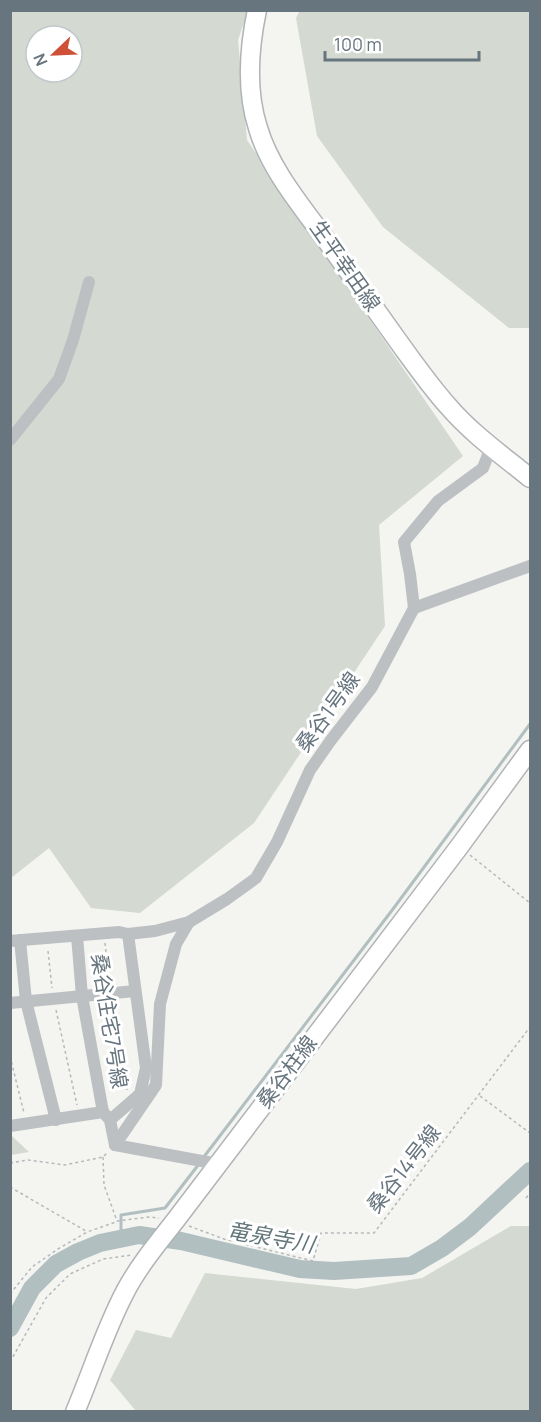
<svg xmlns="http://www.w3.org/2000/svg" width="541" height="1422" font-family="Manrope,'Noto Sans JP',sans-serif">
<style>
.green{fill:#d4d9d1;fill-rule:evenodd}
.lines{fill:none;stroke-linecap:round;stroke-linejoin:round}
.stream{stroke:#b2bfc1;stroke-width:3}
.river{stroke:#b2bfc1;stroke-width:18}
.secondary-casing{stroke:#afb4b7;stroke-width:21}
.path{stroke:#b6b9bb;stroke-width:1.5;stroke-dasharray:3 3;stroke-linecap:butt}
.street{stroke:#bcc0c3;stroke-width:12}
.secondary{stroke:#fff;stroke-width:18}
.labels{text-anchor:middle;stroke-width:6;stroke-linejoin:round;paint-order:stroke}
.street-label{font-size:21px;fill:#67757f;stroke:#fff}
.water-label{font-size:22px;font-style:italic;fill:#63777b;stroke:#fff}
</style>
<rect width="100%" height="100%" fill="#f4f4f1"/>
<g class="green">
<polygon points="300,10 530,11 530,328 509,328 383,227 317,136 296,18"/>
<path d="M11,11H248L238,40L247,140L463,456L379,525L385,626L254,823L140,913L91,908L49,848L11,878ZM36,36H72V72H36Z"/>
<polygon points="11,1136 12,1136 29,1152 11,1155"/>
<polygon points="511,1226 530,1226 530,1411 136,1411 110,1380 136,1330 171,1338 205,1273 356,1289 422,1278"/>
</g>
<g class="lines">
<g class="stream">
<polyline points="203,1158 393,909 530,724"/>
<polyline points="121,1239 121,1215 165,1208 199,1164"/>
</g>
<polyline class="river" points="10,1328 32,1288 56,1264 78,1252 100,1243 139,1235 181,1241 300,1269 334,1271 411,1266 442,1248 470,1227 530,1171"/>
<defs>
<g id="secondary">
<path d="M257,10C249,48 246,91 258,128C270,170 304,209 329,244C352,276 375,309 398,341C414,363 430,386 448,406C472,434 502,455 530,478"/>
<path d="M75,1412C92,1372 105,1330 125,1292C138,1267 157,1244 175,1221L459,847L530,750"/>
</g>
</defs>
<use href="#secondary" class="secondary-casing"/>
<g class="path">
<polyline points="470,855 530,903"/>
<polyline points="105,943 109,980"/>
<polyline points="48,951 52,988"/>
<polyline points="113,1006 127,1090"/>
<polyline points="56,1010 77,1105"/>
<polyline points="10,1056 24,1113"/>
<polyline points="480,1096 530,1133"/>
<polyline points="103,1157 104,1185 117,1221 149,1217 159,1218"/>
<polyline points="10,1163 28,1160 65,1165 103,1157 108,1152"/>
<polyline points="10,1187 86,1231"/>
<polyline points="526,1198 530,1193"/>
<polyline points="189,1226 224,1239 313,1261 321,1233 374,1233 530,1027"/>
<polyline points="10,1294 32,1267 58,1249 87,1232 116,1222"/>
<polyline points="10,1362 46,1298 70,1274 103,1259 132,1255"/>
</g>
<g class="street">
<polyline points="10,440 59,379 73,340 89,282"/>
<polyline points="414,608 410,574 404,542 438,501 483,468 491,447"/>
<polyline points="77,936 82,996 103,1112"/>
<polyline points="20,940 26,1001 56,1120"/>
<polyline points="10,941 119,932 128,934 155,931 189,922 227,899 256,878 277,842 310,770 331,740 372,687 414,608 530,566"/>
<polyline points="10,1003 135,991"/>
<polyline points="110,1120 140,1094 146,1068 128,934"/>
<polyline points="10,1126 103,1112 110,1120 115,1145"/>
<polyline points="115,1145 156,1085 160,1004 176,944 189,922"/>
<polyline points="115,1145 218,1164"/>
</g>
<use href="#secondary" class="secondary"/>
</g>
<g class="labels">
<g class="street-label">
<text transform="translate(345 266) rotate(55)" y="7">生平幸田線</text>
<text transform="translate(328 712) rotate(-54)" y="7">桑谷1号線</text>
<text transform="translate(109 1021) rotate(81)" y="7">桑谷住宅7号線</text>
<text transform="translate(287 1072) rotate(-53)" y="7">桑谷柱線</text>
<text transform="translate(404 1169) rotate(-52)" y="7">桑谷14号線</text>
</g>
<g class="water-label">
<text transform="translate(271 1237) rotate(10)" y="8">竜泉寺川</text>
</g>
</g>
<rect width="541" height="1422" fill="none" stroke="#67757f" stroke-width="24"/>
<g transform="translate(54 54) rotate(247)"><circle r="28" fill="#ffffff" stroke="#c2c8cc" stroke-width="1.5"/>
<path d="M0-4.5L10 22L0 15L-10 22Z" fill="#cf5037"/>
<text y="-9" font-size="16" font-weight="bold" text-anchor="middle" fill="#67757f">N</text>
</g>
<path d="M325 51v9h154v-9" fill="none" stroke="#67757f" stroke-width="3"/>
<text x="334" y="51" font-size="18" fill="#67757f" stroke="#ffffff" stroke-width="4.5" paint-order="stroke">100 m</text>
</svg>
